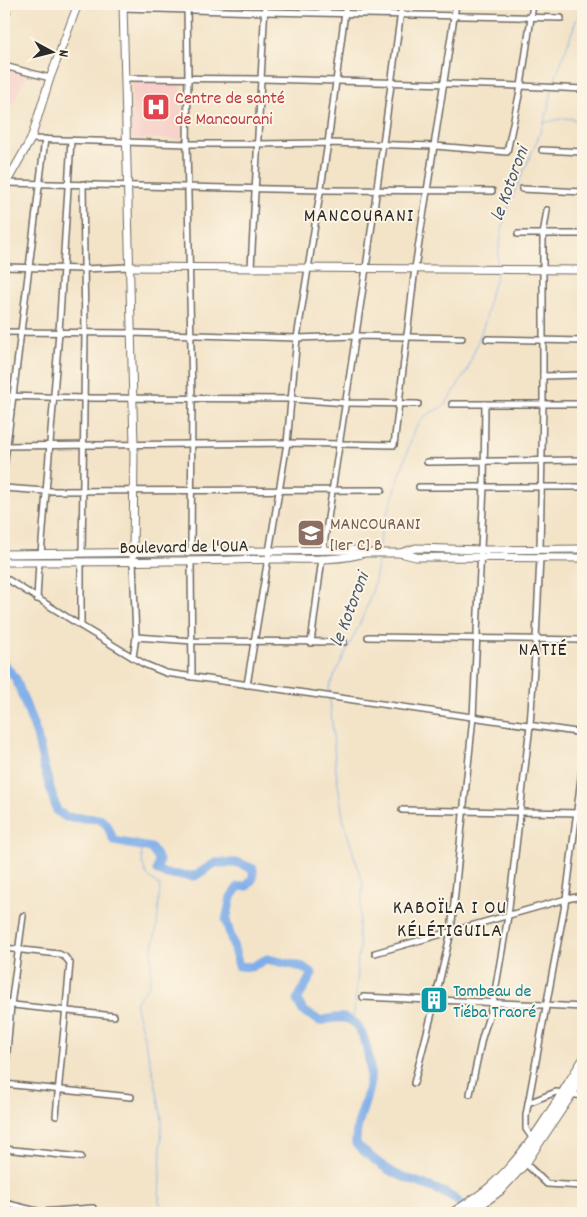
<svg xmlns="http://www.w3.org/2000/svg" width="587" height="1217" font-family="Dekko,sans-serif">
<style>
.built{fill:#f7d1c9}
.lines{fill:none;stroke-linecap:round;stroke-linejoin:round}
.stream{stroke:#7eade9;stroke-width:1}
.river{stroke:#7eade9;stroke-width:9}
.street-casing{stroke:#716b62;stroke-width:8}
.secondary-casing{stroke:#716b62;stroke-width:9}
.highway-casing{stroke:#716b62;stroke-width:11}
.street{stroke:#fff;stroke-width:5}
.secondary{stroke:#fff;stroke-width:7}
.highway{stroke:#fff;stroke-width:9}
.labels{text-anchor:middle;stroke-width:4;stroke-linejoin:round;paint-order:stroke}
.health-label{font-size:18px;fill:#be3a42;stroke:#fcf5e5;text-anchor:start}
.education-label{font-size:18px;fill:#785e54;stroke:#fcf5e5;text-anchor:start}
.street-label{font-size:18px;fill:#2b2b2b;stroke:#fcf5e5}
.culture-label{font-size:18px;fill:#0d838f;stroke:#fcf5e5;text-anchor:start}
.water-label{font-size:19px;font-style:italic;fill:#48586e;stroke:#fcf5e5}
.quarter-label{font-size:20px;letter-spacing:1px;fill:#2b2b2b;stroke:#fcf5e5}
</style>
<rect width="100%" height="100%" fill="#fcf5e5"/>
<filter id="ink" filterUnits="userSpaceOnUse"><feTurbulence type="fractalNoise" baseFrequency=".02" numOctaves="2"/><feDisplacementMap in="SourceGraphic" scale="10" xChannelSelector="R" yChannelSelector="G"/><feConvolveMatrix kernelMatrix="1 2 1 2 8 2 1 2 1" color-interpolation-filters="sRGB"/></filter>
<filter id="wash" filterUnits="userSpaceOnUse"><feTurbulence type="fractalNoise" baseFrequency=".0096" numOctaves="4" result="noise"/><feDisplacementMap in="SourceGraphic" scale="20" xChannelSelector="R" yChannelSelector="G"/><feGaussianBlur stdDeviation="1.12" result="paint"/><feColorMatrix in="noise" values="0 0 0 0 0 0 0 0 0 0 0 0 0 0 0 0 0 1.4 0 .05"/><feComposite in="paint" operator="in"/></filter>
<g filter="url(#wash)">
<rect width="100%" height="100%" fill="#f3e3c7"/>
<g class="built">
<polygon points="4,68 27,75 4,121"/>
<polygon points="132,82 181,82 182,139 131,139"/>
</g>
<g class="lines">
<g class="stream">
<polyline points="553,85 582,4"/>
<polyline points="544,123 564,118 573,119 583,124"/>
<path d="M497,265C499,243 503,219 512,198C526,162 547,128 552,89"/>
<polyline points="378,550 381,532 395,491 414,430 425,416 445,405 467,371 486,319 490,293 496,279 496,272"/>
<path d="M330,695L329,688C346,647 377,602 378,557"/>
<polyline points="330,699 336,771 344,823 363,884 358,935 360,946 357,963 358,972 353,1022"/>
<path d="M141,845C143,867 141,873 160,886L157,926L151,956V976L148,987L135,1003L155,1081L162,1119L159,1202L167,1213"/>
</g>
<path class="river" d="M4,664L16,679L37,735L44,767L57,811L66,817L100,819L107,825L114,841L151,848L159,860L157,870L165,874L195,876L215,863H239L253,869V878L247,886L238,887L231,897L226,920L239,966L251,967L267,959L303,967L312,974L297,1000L303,1011L320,1021C329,1019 342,1015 350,1020C366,1028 371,1064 370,1080C368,1102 355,1121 356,1144C368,1155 382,1167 396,1174C420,1185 451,1189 467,1211"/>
</g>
</g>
<g filter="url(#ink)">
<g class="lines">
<defs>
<g id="street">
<polyline points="187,4 188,78 187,144 192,398 191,552"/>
<polyline points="123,8 265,12 561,18"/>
<polyline points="4,20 7,13"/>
<polyline points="4,66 50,78"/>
<polyline points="126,78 262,79 521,86 583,89"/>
<polyline points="31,139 187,144 257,144 328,143 435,146 507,152 521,86 533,4"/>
<polyline points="542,150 583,152"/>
<polyline points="6,183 320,190 492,191"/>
<polyline points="522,189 583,192"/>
<polyline points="518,234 583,234"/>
<polyline points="4,267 84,269 128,267"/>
<polyline points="251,268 265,4"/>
<polyline points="4,332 131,333 297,338 356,336 462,338"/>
<polyline points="487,339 583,341"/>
<polyline points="543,376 583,375"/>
<polyline points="4,396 84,398 291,399 347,403 418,404"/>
<polyline points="452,404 583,404"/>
<polyline points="4,446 287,443 394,445 415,268 456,4"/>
<polyline points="427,462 583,460"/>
<polyline points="4,468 45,139"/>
<polyline points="419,487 583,487"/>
<polyline points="4,488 45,491 382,490"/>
<polyline points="540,549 543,403 543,235 547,210"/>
<polyline points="323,551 366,268 402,4"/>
<polyline points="41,554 59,332 71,140"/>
<polyline points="82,554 85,333 83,184"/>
<polyline points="191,562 192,677"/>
<polyline points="4,577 81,626 144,664 166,673 583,733"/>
<polyline points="37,599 39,562"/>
<polyline points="81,626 81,562"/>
<polyline points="136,637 193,641 344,642"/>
<polyline points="368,637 583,640"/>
<polyline points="311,643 322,558"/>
<polyline points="133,657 136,637 133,561"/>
<polyline points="247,685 287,443 297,338 328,143 346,4"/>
<polyline points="402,810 583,813"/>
<polyline points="4,948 59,954 65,957 70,963 56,1116"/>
<polyline points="375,953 566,899 583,896"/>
<polyline points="436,996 451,932 473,717 484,486 485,404"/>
<polyline points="363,997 430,1000"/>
<polyline points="439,1000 583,1007"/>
<polyline points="4,1004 114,1016"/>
<polyline points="414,1083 434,1005"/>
<polyline points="4,1084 131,1097"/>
<polyline points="4,1086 11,1005 23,916"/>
<polyline points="470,1094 482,1038 493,1003 508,916 530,725 536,639 540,558"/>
<polyline points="528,1103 556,1092 583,1096"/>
<polyline points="533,1139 526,1129 526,1115 566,899 583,762"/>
<polyline points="4,1149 81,1157"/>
<polyline points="525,1163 547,1184 583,1186"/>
<polyline points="4,1203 41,1212 93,1208"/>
</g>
<g id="secondary">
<polyline points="123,4 134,445 133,561"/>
<polyline points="4,187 31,139 50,78 78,4"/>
<polyline points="128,267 583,270"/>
<polyline points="400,553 416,557 583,558"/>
<polyline points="4,554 357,550 364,553 400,553 416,548 482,550 583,549"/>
<path d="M4,562C94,562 184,562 273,559C297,559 344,561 364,553"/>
</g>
<g id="highway">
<path d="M453,1213C467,1204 482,1196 494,1184C531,1150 556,1103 583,1061"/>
<polyline points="469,1213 500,1190 525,1163 583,1076"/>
</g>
</defs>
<use href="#street" class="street-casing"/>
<use href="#secondary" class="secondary-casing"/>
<use href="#highway" class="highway-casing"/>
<use href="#street" class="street"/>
<use href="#secondary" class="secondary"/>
<use href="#highway" class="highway"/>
</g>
</g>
<defs>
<symbol id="hospital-square" viewBox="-11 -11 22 22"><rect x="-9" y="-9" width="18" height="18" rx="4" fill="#e0444e" stroke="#fcf5e5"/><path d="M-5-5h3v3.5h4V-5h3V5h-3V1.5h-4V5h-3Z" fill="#fff"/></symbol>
<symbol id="school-square" viewBox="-11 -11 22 22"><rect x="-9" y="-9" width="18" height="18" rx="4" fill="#8d6e63" stroke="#fcf5e5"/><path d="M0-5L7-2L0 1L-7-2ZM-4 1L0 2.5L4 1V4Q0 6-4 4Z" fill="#fff"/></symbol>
<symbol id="building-square" viewBox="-11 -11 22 22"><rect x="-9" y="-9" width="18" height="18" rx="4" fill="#0f9aa8" stroke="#fcf5e5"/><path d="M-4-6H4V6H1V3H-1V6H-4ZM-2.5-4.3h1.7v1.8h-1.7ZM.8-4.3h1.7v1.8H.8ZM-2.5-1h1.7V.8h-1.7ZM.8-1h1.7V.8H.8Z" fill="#fff"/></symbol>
</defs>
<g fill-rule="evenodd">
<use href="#hospital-square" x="140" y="91" width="32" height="32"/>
<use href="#school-square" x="295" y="517" width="32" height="32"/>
<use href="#building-square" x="418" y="984" width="32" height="32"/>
</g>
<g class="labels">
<g class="health-label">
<text x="175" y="103">Centre de santé<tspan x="175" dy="21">de Mancourani</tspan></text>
</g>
<g class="education-label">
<text x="330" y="529">MANCOURANI<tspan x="330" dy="21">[1er C] B</tspan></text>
</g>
<g class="street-label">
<text transform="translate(184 546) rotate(-1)" y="6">Boulevard de l'OUA</text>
</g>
<g class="culture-label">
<text x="453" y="996">Tombeau de<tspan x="453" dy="21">Tiéba Traoré</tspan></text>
</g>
<g class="water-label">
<text transform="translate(508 183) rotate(-70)" y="7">le Kotoroni</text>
<text transform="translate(348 609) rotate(-69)" y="7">le Kotoroni</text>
</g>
<g class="quarter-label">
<text x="359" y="221">MANCOURANI</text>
<text x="543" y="655">NATIÉ</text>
<text x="450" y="913">KABOÏLA I OU<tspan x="450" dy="23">KÉLÉTIGUILA</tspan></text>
</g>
</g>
<rect width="587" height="1217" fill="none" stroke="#fcf5e5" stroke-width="20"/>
<g transform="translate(52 52) rotate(97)" stroke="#fcf5e5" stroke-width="4" paint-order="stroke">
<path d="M0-4L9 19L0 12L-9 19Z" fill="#2b2b2b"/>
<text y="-8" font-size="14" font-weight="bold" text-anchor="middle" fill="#2b2b2b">N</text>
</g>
</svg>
